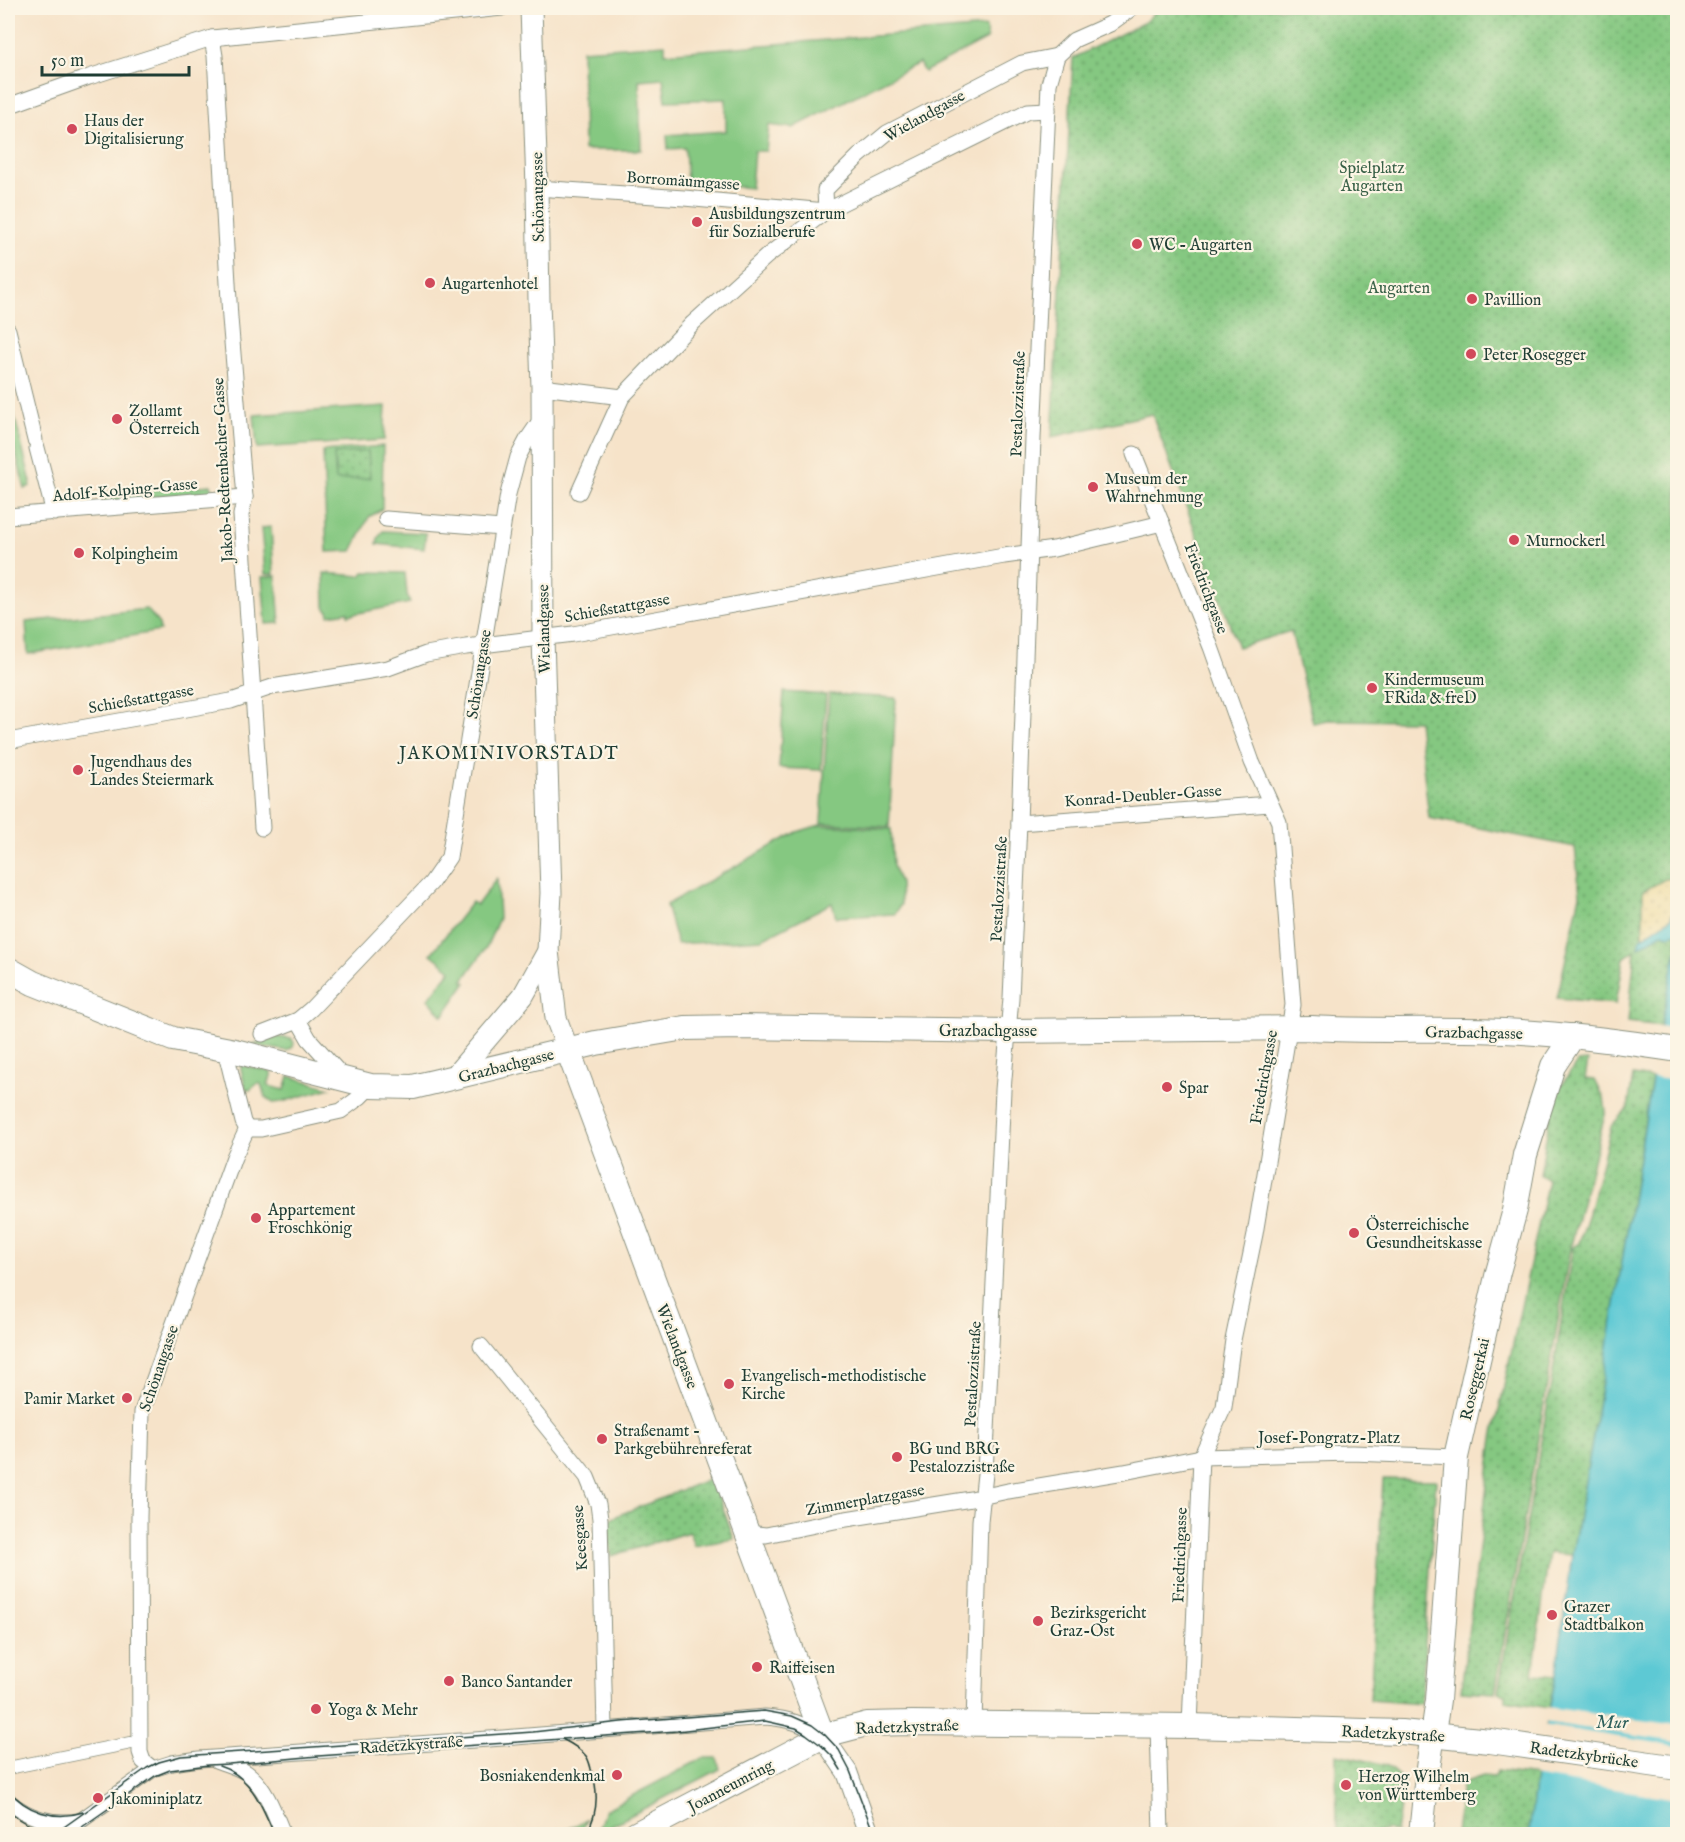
<svg xmlns="http://www.w3.org/2000/svg" width="1685" height="1842" font-family="'IM FELL English',serif">
<style>
.green{fill:#85c881;stroke:#52825a;stroke-width:1.5}
.sand{fill:url(#sand-dots);stroke:#868c69;stroke-width:1.5}
.park{fill:url(#park-dots);stroke:#52825a;stroke-width:1.5}
.water{fill:#5dc9d4;stroke:#3e8384;stroke-width:1.5}
.pier{fill:#f6e3c9}
.lines{fill:none;stroke-linecap:round;stroke-linejoin:round}
.pedestrian-casing{stroke:#8a907e;stroke-width:14}
.minor-casing{stroke:#8a907e;stroke-width:17}
.tertiary-casing{stroke:#8a907e;stroke-width:22}
.secondary-casing{stroke:#8a907e;stroke-width:23}
.primary-casing{stroke:#8a907e;stroke-width:26}
.pedestrian{stroke:#fff;stroke-width:12}
.minor{stroke:#fff;stroke-width:15}
.tertiary{stroke:#fff;stroke-width:20}
.secondary{stroke:#fff;stroke-width:21}
.primary{stroke:#fff;stroke-width:24}
.tram{stroke:#1f3d34;stroke-width:1.5}
.poi-dot{fill:#d1495b;stroke:#fcf5e5;stroke-width:2}
.labels{text-anchor:middle;stroke-width:4.5;stroke-linejoin:round;paint-order:stroke}
.street-label{font-size:16px;fill:#1f3d34;stroke:#fcf5e5}
.poi-label{font-size:16px;fill:#1f3d34;stroke:#fcf5e5;text-anchor:start}
.park-label{font-size:16px;fill:#386047;stroke:#fcf5e5}
.neighbourhood-label{font-size:18px;letter-spacing:1.5px;fill:#1f3d34;stroke:#fcf5e5}
.water-label{font-size:18px;font-style:italic;fill:#2e605c;stroke:#fcf5e5}
</style>
<defs>
<pattern id="sand-dots" width="8" height="8" patternUnits="userSpaceOnUse" patternTransform="scale(1.5)"><rect width="8" height="8" fill="#eeda9e"/><path d="M2 2h.1M6 6h.1" fill="none" stroke="#ccbc89" stroke-width="1.8" stroke-linecap="round"/></pattern>
<pattern id="park-dots" width="8" height="8" patternUnits="userSpaceOnUse" patternTransform="scale(1.5)"><rect width="8" height="8" fill="#85c881"/><path d="M2 2h.1M6 6h.1" fill="none" stroke="#6ca46a" stroke-width="1.8" stroke-linecap="round"/></pattern>
</defs>
<rect width="100%" height="100%" fill="#fcf5e5"/>
<filter id="ink" filterUnits="userSpaceOnUse"><feTurbulence type="fractalNoise" baseFrequency=".0167" numOctaves="2"/><feDisplacementMap in="SourceGraphic" scale="12" xChannelSelector="R" yChannelSelector="G"/><feConvolveMatrix kernelMatrix="1 2 1 2 8 2 1 2 1" color-interpolation-filters="sRGB"/></filter>
<filter id="wash" filterUnits="userSpaceOnUse"><feTurbulence type="fractalNoise" baseFrequency=".008" numOctaves="4" result="noise"/><feDisplacementMap in="SourceGraphic" scale="24" xChannelSelector="R" yChannelSelector="G"/><feGaussianBlur stdDeviation="1.35" result="paint"/><feColorMatrix in="noise" values="0 0 0 0 0 0 0 0 0 0 0 0 0 0 0 0 0 1.4 0 .05"/><feComposite in="paint" operator="in"/></filter>
<g filter="url(#wash)">
<rect width="100%" height="100%" fill="#f6e3c9"/>
<g class="green">
<polygon points="986,27 987,39 924,72 919,63 793,128 769,125 766,151 754,151 751,188 687,182 685,148 668,149 667,135 726,131 726,99 666,101 663,78 639,80 641,150 584,150 582,50 665,44 665,53"/>
<polygon points="8,391 31,482 30,486 25,489 8,423"/>
<polygon points="386,406 384,440 257,448 254,415"/>
<polygon points="383,446 382,509 369,517 352,551 327,552 323,451"/>
<polygon points="211,485 214,492 103,502 104,494"/>
<polygon points="271,527 274,574 265,574 261,528"/>
<polygon points="383,531 426,533 424,549 377,544 378,538"/>
<polygon points="364,572 405,573 407,594 410,603 348,615 348,612 329,615 328,611 325,607 324,573 361,576"/>
<polygon points="276,576 280,623 266,624 262,577"/>
<polygon points="147,609 159,624 160,631 28,654 26,622"/>
<polygon points="784,692 826,695 821,770 779,768"/>
<polygon points="829,694 896,698 889,827 821,823"/>
<polygon points="820,825 891,829 893,866 900,883 901,904 895,914 836,917 832,903 762,939 677,944 666,905 797,832"/>
<polygon points="497,878 499,918 486,948 463,980 466,983 443,1016 428,999 451,970 431,954 472,902 477,905"/>
<polygon points="278,1037 292,1039 294,1043 293,1047 287,1051 253,1045 265,1040"/>
<polygon points="242,1065 272,1072 268,1086 285,1090 289,1076 330,1088 282,1102 273,1103 265,1096 261,1084 258,1083 250,1090 246,1090 241,1069"/>
<polygon points="703,1758 717,1758 720,1769 597,1833 605,1810"/>
<polygon points="586,1820 579,1834 559,1834"/>
</g>
<polygon class="sand" points="1677,872 1677,910 1673,913 1671,918 1643,937 1643,891 1665,879 1677,877"/>
<g class="park">
<polygon points="1159,8 1677,8 1678,872 1677,877 1665,879 1643,891 1643,937 1640,939 1639,946 1662,933 1669,935 1677,933 1677,949 1661,1026 1628,1022 1635,950 1624,958 1616,1004 1557,998 1580,895 1575,847 1429,818 1418,721 1327,720 1313,723 1291,631 1238,647 1152,414 1052,437 1073,58 1145,22"/>
<polygon points="368,451 370,478 336,480 334,454"/>
<polygon points="1588,1061 1585,1079 1595,1080 1604,1098 1606,1111 1570,1249 1495,1693 1461,1691 1493,1438 1548,1180 1540,1175 1549,1121 1557,1092 1577,1062"/>
<polygon points="1633,1075 1652,1078 1593,1437 1572,1555 1549,1553 1533,1674 1556,1676 1549,1708 1506,1701 1506,1694 1498,1692 1552,1378 1573,1247 1579,1243 1589,1213 1611,1126 1628,1108"/>
<polygon points="712,1478 734,1539 694,1546 689,1532 611,1556 608,1521 619,1515"/>
<polygon points="1383,1479 1436,1480 1421,1704 1370,1700"/>
<polygon points="1336,1754 1386,1765 1404,1781 1396,1832 1387,1830 1372,1834 1339,1834 1337,1830"/>
<polygon points="1496,1771 1536,1776 1529,1834 1456,1834 1462,1783 1483,1776 1494,1777"/>
</g>
<g class="water">
<polygon points="1677,910 1677,933 1669,935 1662,933 1639,947 1640,939 1671,918 1673,913"/>
<polygon points="1677,949 1677,1803 1671,1834 1529,1834 1536,1776 1556,1676 1572,1555 1593,1437 1661,1026"/>
</g>
<g class="pier">
<polygon points="1658,1026 1677,1029 1677,1081 1649,1077"/>
<polygon points="1546,1707 1677,1725 1677,1742 1543,1722"/>
<polygon points="1543,1725 1677,1746 1677,1799 1533,1776"/>
</g>
</g>
<g filter="url(#ink)">
<g class="lines">
<defs>
<polyline id="pedestrian" points="8,1768 131,1743"/>
<g id="minor">
<polyline points="212,38 215,56 230,318 245,497 241,515 262,828"/>
<polyline points="8,106 89,77 212,38 502,8"/>
<polyline points="537,188 684,198 826,211"/>
<polyline points="826,211 825,190 859,156 887,133 1022,63 1057,56"/>
<polyline points="8,330 35,440"/>
<polyline points="542,387 622,397"/>
<polyline points="37,448 54,513"/>
<polyline points="1134,454 1211,647 1252,762 1279,822 1293,1005 1255,1234 1233,1340 1224,1407 1201,1457 1190,1726"/>
<polyline points="579,492 622,397 693,323 767,256 826,211 1028,111 1048,110"/>
<polyline points="8,516 245,497"/>
<polyline points="386,519 502,528"/>
<polyline points="8,741 231,701 272,687 388,668 426,654 466,647 573,634 1004,556 1054,549 1162,523"/>
<polyline points="1019,823 1270,804"/>
<polyline points="298,1020 309,1039 344,1078"/>
<polyline points="262,1034 298,1020 311,1009 431,883 449,857 508,494 518,457 527,440 542,418"/>
<polyline points="225,1049 243,1122 247,1129"/>
<polyline points="247,1129 261,1129 341,1111 360,1097 371,1086"/>
<polyline points="481,1346 587,1477 598,1504 600,1519 605,1729"/>
<polyline points="747,1533 766,1535 840,1520 971,1499 1008,1491 1124,1472 1201,1457 1352,1453 1456,1457"/>
<polyline points="974,1724 980,1521 985,1474 1003,1090 1011,998 1019,823 1033,438 1049,84 1057,56 1074,40 1110,24 1132,8"/>
<polyline points="1158,1726 1161,1834"/>
<path d="M216,1760C226,1764 238,1767 247,1773C266,1787 275,1814 283,1834"/>
<polyline points="153,1769 143,1761 140,1752 139,1517 142,1412 234,1157 247,1129"/>
<path d="M8,1801C29,1818 51,1825 79,1821"/>
<path d="M62,1834L153,1769L172,1763L199,1759L503,1738L765,1717C790,1719 802,1723 823,1737"/>
</g>
<polyline id="tertiary" points="823,1737 847,1772 869,1834"/>
<g id="secondary">
<polyline points="531,8 537,188 539,301 542,387 543,638 551,893 548,951 556,1018 568,1050"/>
<polyline points="454,1077 523,996 548,951"/>
</g>
<g id="primary">
<path d="M8,969L33,983L173,1039L235,1051L371,1086L413,1087L596,1043L685,1028L740,1027L1008,1031L1312,1028C1376,1032 1440,1028 1504,1031C1563,1034 1620,1041 1678,1050"/>
<polyline points="568,1050 823,1737"/>
<polyline points="636,1834 825,1735 867,1724 912,1723 1190,1726 1401,1732 1490,1741 1678,1768"/>
<polyline points="1421,1834 1427,1775 1438,1700 1456,1457 1498,1272 1515,1210 1525,1155 1553,1066 1573,1036"/>
</g>
</defs>
<use href="#pedestrian" class="pedestrian-casing"/>
<use href="#minor" class="minor-casing"/>
<use href="#tertiary" class="tertiary-casing"/>
<use href="#secondary" class="secondary-casing"/>
<use href="#primary" class="primary-casing"/>
<use href="#pedestrian" class="pedestrian"/>
<use href="#minor" class="minor"/>
<use href="#tertiary" class="tertiary"/>
<use href="#secondary" class="secondary"/>
<use href="#primary" class="primary"/>
<g class="tram">
<path d="M562,1739C570,1743 580,1748 586,1756C589,1760 590,1765 591,1769C599,1792 598,1814 586,1834"/>
<path d="M219,1766C251,1776 262,1806 274,1834"/>
<path d="M8,1789C26,1812 55,1821 83,1812"/>
<path d="M8,1811C23,1824 42,1832 62,1830"/>
<polyline points="54,1834 147,1768 159,1762 181,1756 533,1732 621,1722 764,1711 792,1716 812,1725 825,1735 839,1750 850,1771 874,1834"/>
<polyline points="72,1834 155,1776 170,1770 208,1765 229,1764 318,1756 677,1731 765,1721 796,1728 806,1734 822,1746 833,1757 841,1770"/>
</g>
</g>
</g>
<g class="poi-dot">
<circle cx="72" cy="129" r="6"/>
<circle cx="697" cy="222" r="6"/>
<circle cx="1137" cy="244" r="6"/>
<circle cx="430" cy="283" r="6"/>
<circle cx="1472" cy="299" r="6"/>
<circle cx="1471" cy="354" r="6"/>
<circle cx="117" cy="419" r="6"/>
<circle cx="1093" cy="487" r="6"/>
<circle cx="1514" cy="540" r="6"/>
<circle cx="79" cy="553" r="6"/>
<circle cx="1372" cy="688" r="6"/>
<circle cx="78" cy="770" r="6"/>
<circle cx="1167" cy="1087" r="6"/>
<circle cx="256" cy="1218" r="6"/>
<circle cx="1354" cy="1233" r="6"/>
<circle cx="729" cy="1384" r="6"/>
<circle cx="127" cy="1398" r="6"/>
<circle cx="602" cy="1439" r="6"/>
<circle cx="897" cy="1457" r="6"/>
<circle cx="1552" cy="1615" r="6"/>
<circle cx="1038" cy="1621" r="6"/>
<circle cx="757" cy="1667" r="6"/>
<circle cx="449" cy="1681" r="6"/>
<circle cx="316" cy="1709" r="6"/>
<circle cx="617" cy="1775" r="6"/>
<circle cx="1346" cy="1785" r="6"/>
<circle cx="98" cy="1798" r="6"/>
</g>
<g class="labels">
<g class="street-label">
<text transform="translate(924 115) rotate(-29)" y="6">Wielandgasse</text>
<text transform="translate(683 180) rotate(4)" y="6">Borromäumgasse</text>
<text transform="translate(537 197) rotate(-91)" y="6">Schönaugasse</text>
<text transform="translate(1017 404) rotate(-88)" y="6">Pestalozzistraße</text>
<text transform="translate(222 470) rotate(-93)" y="6">Jakob-Redtenbacher-Gasse</text>
<text transform="translate(125 489) rotate(-5)" y="6">Adolf-Kolping-Gasse</text>
<text transform="translate(1207 588) rotate(69)" y="6">Friedrichgasse</text>
<text transform="translate(617 607) rotate(-10)" y="6">Schießstattgasse</text>
<text transform="translate(543 629) rotate(-91)" y="6">Wielandgasse</text>
<text transform="translate(478 674) rotate(-81)" y="6">Schönaugasse</text>
<text transform="translate(141 698) rotate(-10)" y="6">Schießstattgasse</text>
<text transform="translate(1143 795) rotate(-4)" y="6">Konrad-Deubler-Gasse</text>
<text transform="translate(998 889) rotate(-87)" y="6">Pestalozzistraße</text>
<text x="988" y="1036">Grazbachgasse</text>
<text transform="translate(1474 1032) rotate(1)" y="6">Grazbachgasse</text>
<text transform="translate(506 1065) rotate(-14)" y="6">Grazbachgasse</text>
<text transform="translate(1263 1077) rotate(-80)" y="6">Friedrichgasse</text>
<text transform="translate(678 1346) rotate(69)" y="6">Wielandgasse</text>
<text transform="translate(158 1368) rotate(-71)" y="6">Schönaugasse</text>
<text transform="translate(972 1374) rotate(-87)" y="6">Pestalozzistraße</text>
<text transform="translate(1474 1379) rotate(-77)" y="6">Roseggerkai</text>
<text x="1329" y="1443">Josef-Pongratz-Platz</text>
<text transform="translate(865 1499) rotate(-10)" y="6">Zimmerplatzgasse</text>
<text transform="translate(579 1538) rotate(-94)" y="6">Keesgasse</text>
<text transform="translate(1179 1555) rotate(-88)" y="6">Friedrichgasse</text>
<text transform="translate(907 1726) rotate(-2)" y="6">Radetzkystraße</text>
<text transform="translate(1393 1733) rotate(3)" y="6">Radetzkystraße</text>
<text transform="translate(411 1744) rotate(-4)" y="6">Radetzkystraße</text>
<text transform="translate(1584 1754) rotate(8)" y="6">Radetzkybrücke</text>
<text transform="translate(730 1785) rotate(-28)" y="6">Joanneumring</text>
</g>
<g class="poi-label">
<text x="84" y="126">Haus der<tspan x="84" dy="18">Digitalisierung</tspan></text>
<text x="709" y="219">Ausbildungszentrum<tspan x="709" dy="18">für Sozialberufe</tspan></text>
<text x="1149" y="250">WC - Augarten</text>
<text x="442" y="289">Augartenhotel</text>
<text x="1484" y="305">Pavillion</text>
<text x="1483" y="360">Peter Rosegger</text>
<text x="129" y="416">Zollamt<tspan x="129" dy="18">Österreich</tspan></text>
<text x="1105" y="484">Museum der<tspan x="1105" dy="18">Wahrnehmung</tspan></text>
<text x="1526" y="546">Murnockerl</text>
<text x="91" y="559">Kolpingheim</text>
<text x="1384" y="685">Kindermuseum<tspan x="1384" dy="18">FRida &amp; freD</tspan></text>
<text x="90" y="767">Jugendhaus des<tspan x="90" dy="18">Landes Steiermark</tspan></text>
<text x="1179" y="1093">Spar</text>
<text x="268" y="1215">Appartement<tspan x="268" dy="18">Froschkönig</tspan></text>
<text x="1366" y="1230">Österreichische<tspan x="1366" dy="18">Gesundheitskasse</tspan></text>
<text x="741" y="1381">Evangelisch-methodistische<tspan x="741" dy="18">Kirche</tspan></text>
<text x="115" y="1404" text-anchor="end">Pamir Market</text>
<text x="614" y="1436">Straßenamt -<tspan x="614" dy="18">Parkgebührenreferat</tspan></text>
<text x="909" y="1454">BG und BRG<tspan x="909" dy="18">Pestalozzistraße</tspan></text>
<text x="1564" y="1612">Grazer<tspan x="1564" dy="18">Stadtbalkon</tspan></text>
<text x="1050" y="1618">Bezirksgericht<tspan x="1050" dy="18">Graz-Ost</tspan></text>
<text x="769" y="1673">Raiffeisen</text>
<text x="461" y="1687">Banco Santander</text>
<text x="328" y="1715">Yoga &amp; Mehr</text>
<text x="605" y="1781" text-anchor="end">Bosniakendenkmal</text>
<text x="1358" y="1782">Herzog Wilhelm<tspan x="1358" dy="18">von Württemberg</tspan></text>
<text x="110" y="1804">Jakominiplatz</text>
</g>
<g class="park-label">
<text x="1372" y="173">Spielplatz<tspan x="1372" dy="18">Augarten</tspan></text>
<text x="1399" y="293">Augarten</text>
</g>
<g class="neighbourhood-label">
<text x="509" y="759">JAKOMINIVORSTADT</text>
</g>
<g class="water-label">
<text x="1612" y="1728">Mur</text>
</g>
</g>
<rect width="1685" height="1842" fill="none" stroke="#fcf5e5" stroke-width="30"/>
<path d="M42 66v9h147v-9" fill="none" stroke="#1f3d34" stroke-width="3"/>
<text x="51" y="66" font-size="18" fill="#1f3d34" stroke="#fcf5e5" stroke-width="4.5" paint-order="stroke">50 m</text>
</svg>
